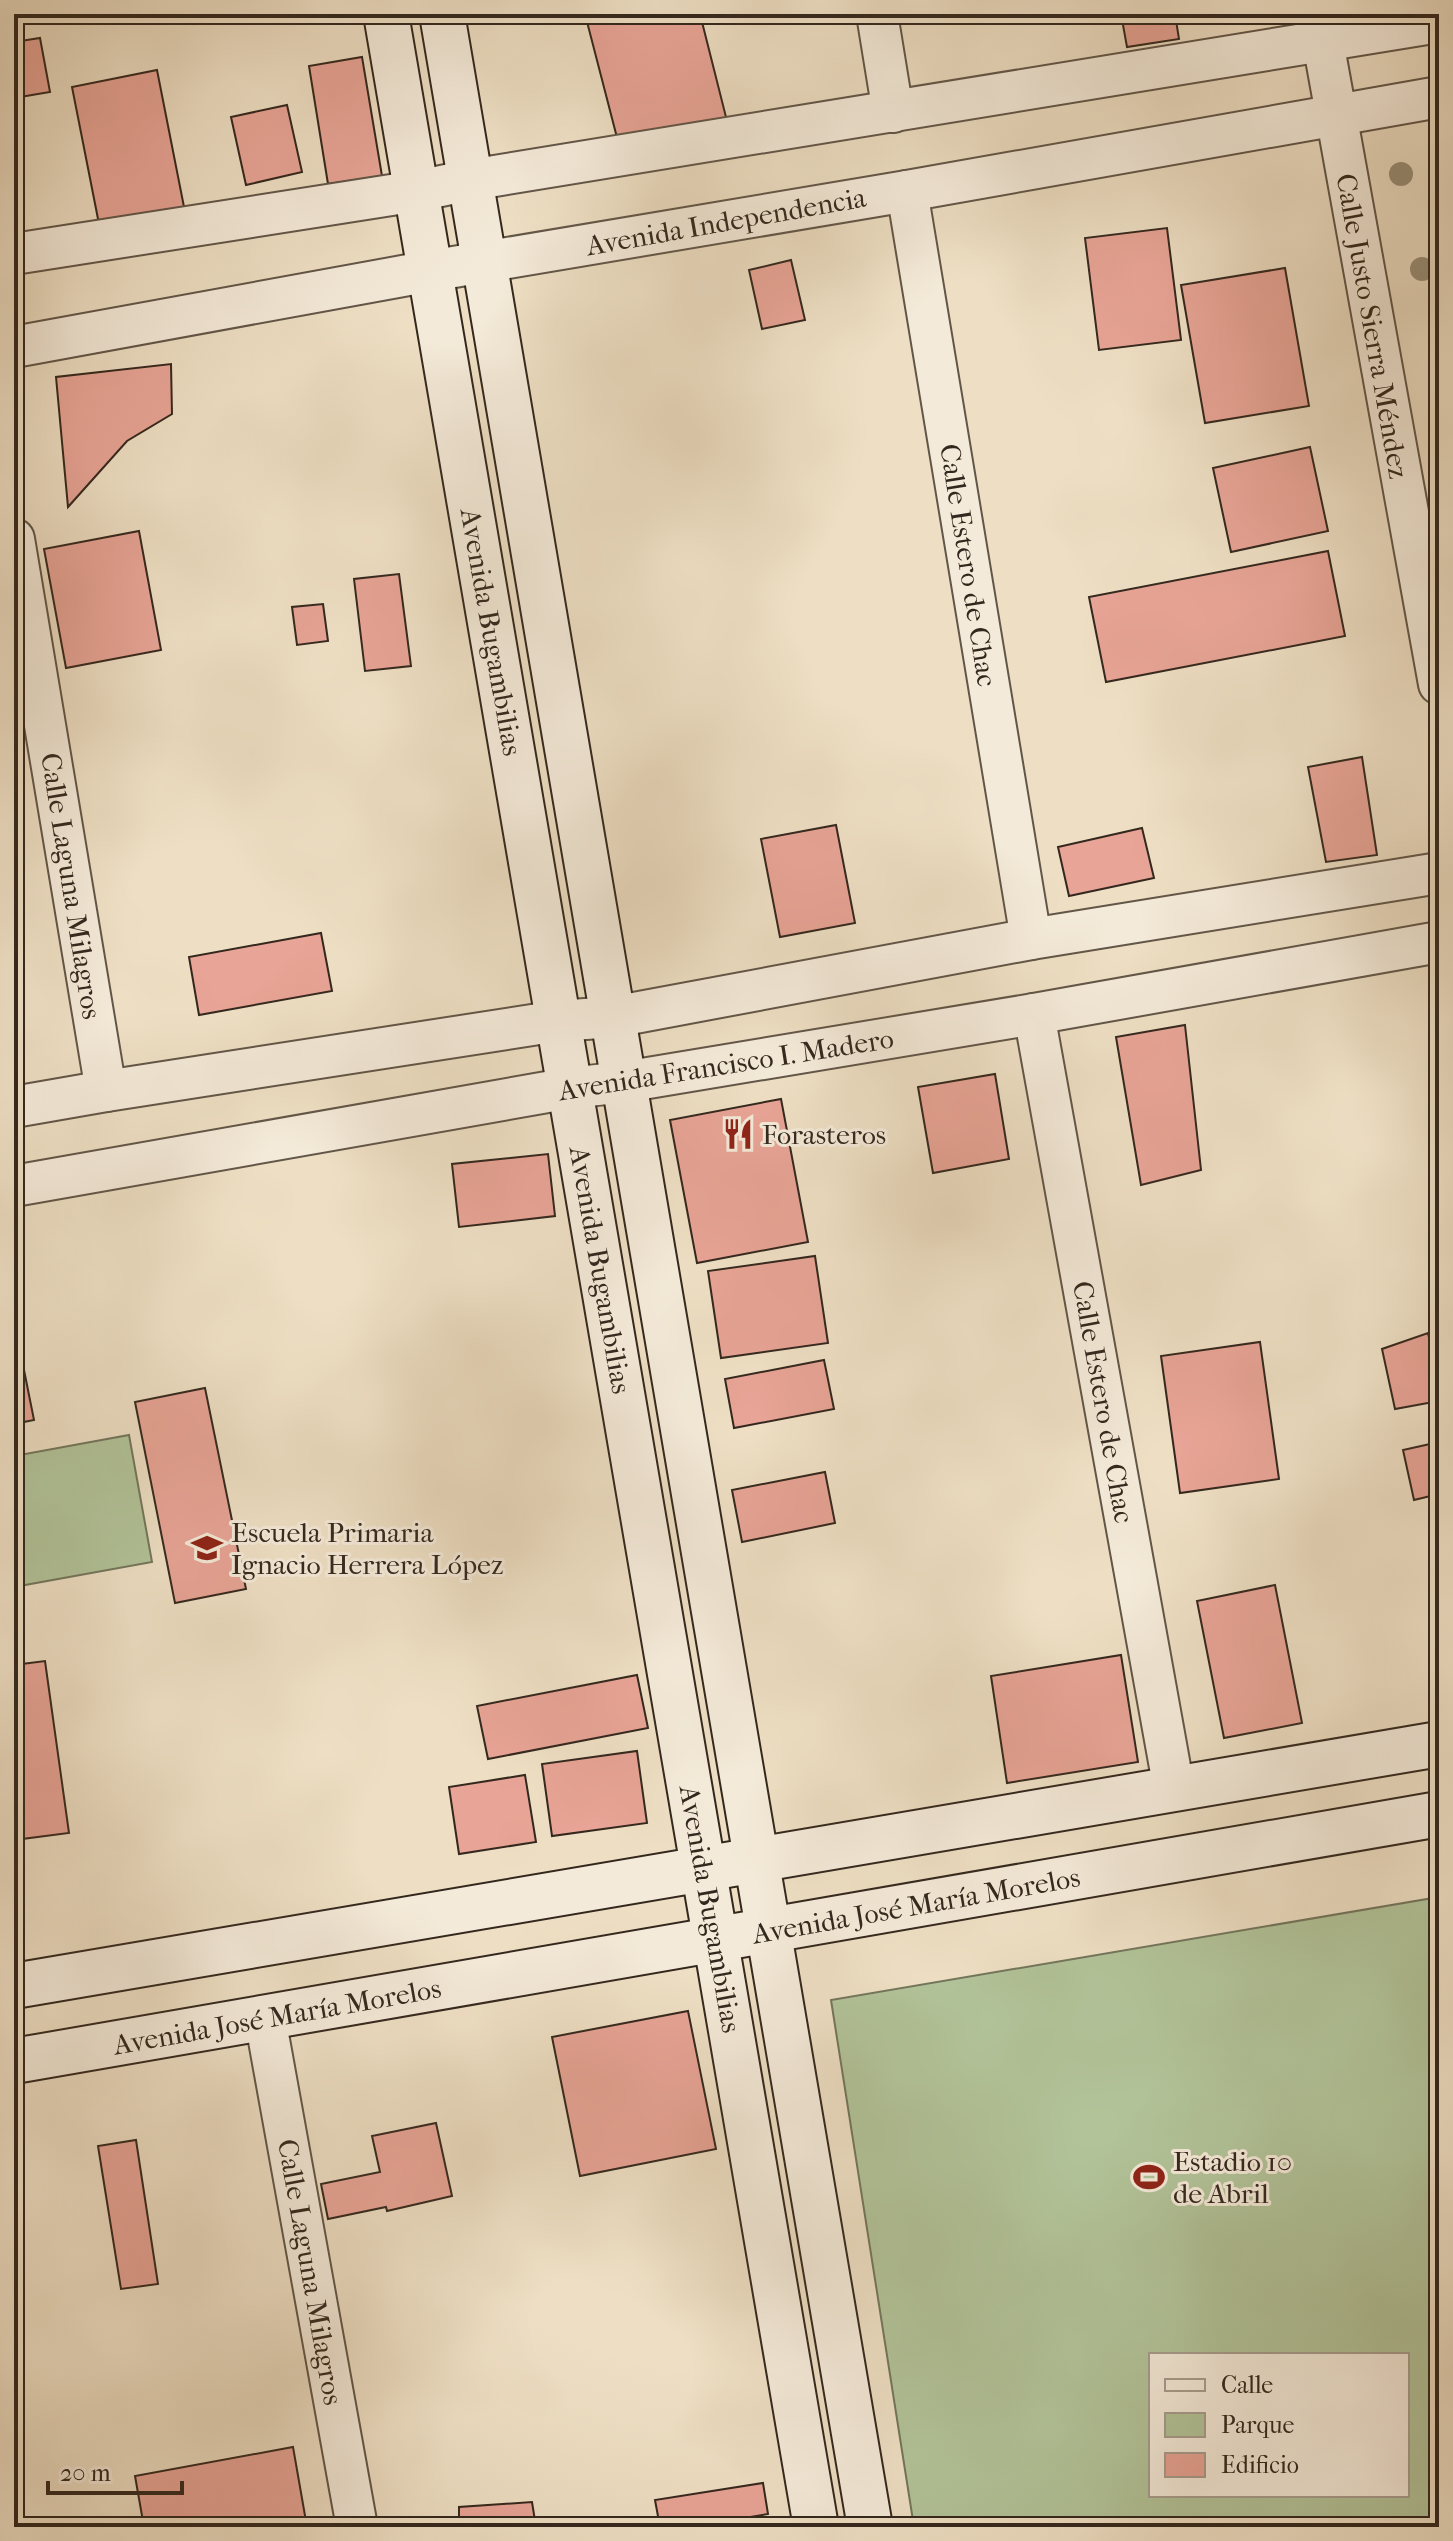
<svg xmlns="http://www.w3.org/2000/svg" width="1453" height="2541" font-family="'IM FELL French Canon',serif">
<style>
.green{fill:#b2c399;stroke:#73765c;stroke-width:2;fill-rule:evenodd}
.building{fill:#e8a496;stroke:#34281e;stroke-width:2}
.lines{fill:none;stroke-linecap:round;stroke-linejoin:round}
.street-casing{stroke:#625648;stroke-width:44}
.secondary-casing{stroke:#34281e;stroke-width:48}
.street{stroke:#f4ead9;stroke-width:40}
.secondary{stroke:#f4ead9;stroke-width:44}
.tree{fill:#99907a}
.labels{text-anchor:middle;stroke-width:6;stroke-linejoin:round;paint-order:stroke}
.street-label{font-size:28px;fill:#34281e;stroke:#f4ead9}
.poi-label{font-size:28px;fill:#34281e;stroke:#f4ead9;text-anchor:start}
</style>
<rect width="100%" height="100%" fill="#eedfc4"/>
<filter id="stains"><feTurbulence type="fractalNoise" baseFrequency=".0025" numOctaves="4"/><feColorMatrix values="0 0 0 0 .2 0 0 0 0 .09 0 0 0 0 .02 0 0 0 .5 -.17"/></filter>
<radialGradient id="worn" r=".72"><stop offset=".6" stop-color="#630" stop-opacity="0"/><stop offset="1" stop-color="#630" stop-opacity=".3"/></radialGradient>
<g class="green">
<polygon points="129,1435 152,1562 14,1587 14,1456"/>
<path d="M1439,1897V2527H914L831,2000ZM1151,2355H1407V2495H1151Z"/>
</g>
<g class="building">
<polygon points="192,14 244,14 194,24"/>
<polygon points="585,14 700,14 728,125 621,153"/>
<polygon points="1121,14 1175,14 1179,39 1127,47"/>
<polygon points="40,38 50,92 14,98 14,42"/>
<polygon points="362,57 382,176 328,184 309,66"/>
<polygon points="157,70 185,212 100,229 72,87"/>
<polygon points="287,105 302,172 246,185 231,117"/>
<polygon points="1167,228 1181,340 1099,350 1085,238"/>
<polygon points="791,260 805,320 762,329 749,270"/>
<polygon points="1285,268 1309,406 1205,423 1181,285"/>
<polygon points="171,364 172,414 127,441 68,507 56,377"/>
<polygon points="1310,447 1328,531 1231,552 1213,468"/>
<polygon points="139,531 161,650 66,668 44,549"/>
<polygon points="1328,551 1345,636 1106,682 1089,597"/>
<polygon points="399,574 411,666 365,671 354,579"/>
<polygon points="323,604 328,641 297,645 292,607"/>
<polygon points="1362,757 1377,855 1326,862 1308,767"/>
<polygon points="836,825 855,923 780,937 761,839"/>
<polygon points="1142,828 1154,878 1069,896 1058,847"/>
<polygon points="321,933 332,991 199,1015 189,957"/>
<polygon points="1185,1025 1201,1170 1141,1185 1116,1037"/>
<polygon points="995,1074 1009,1159 933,1173 918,1087"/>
<polygon points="781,1099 808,1242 697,1263 670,1120"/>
<polygon points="548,1154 555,1216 459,1227 452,1164"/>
<polygon points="815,1256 828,1343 721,1358 708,1271"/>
<polygon points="14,1320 34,1420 14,1424"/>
<polygon points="1428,1333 1439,1382 1439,1401 1395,1409 1382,1349"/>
<polygon points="1260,1342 1279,1479 1180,1493 1161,1356"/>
<polygon points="824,1360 834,1409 734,1428 725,1379"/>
<polygon points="205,1388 246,1589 175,1603 135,1402"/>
<polygon points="1439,1442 1439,1494 1414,1500 1403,1450"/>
<polygon points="825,1472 835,1523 742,1542 732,1490"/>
<polygon points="1275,1585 1302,1723 1224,1738 1197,1601"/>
<polygon points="1121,1655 1138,1762 1007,1783 991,1676"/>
<polygon points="45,1661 69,1833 14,1840 14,1665"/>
<polygon points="637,1675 648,1728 488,1759 477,1706"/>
<polygon points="637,1751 647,1823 552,1836 542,1764"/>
<polygon points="525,1775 536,1842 459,1854 449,1787"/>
<polygon points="688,2011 716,2149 580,2176 552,2037"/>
<polygon points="436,2123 452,2196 387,2211 386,2207 328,2219 321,2184 380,2172 372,2136"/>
<polygon points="136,2140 158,2284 121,2289 98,2146"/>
<polygon points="293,2447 307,2527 144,2527 135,2476"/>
<polygon points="763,2483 768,2514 689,2527 660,2527 655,2500"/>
<polygon points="532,2502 536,2527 459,2527 459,2507"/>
</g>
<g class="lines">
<defs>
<g id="street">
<polyline points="877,14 893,112"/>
<polyline points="1318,14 1439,684"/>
<polyline points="907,191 1031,939"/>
<polyline points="14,254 417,191 470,180 1439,22"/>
<polyline points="14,347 430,271 907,191 1439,97"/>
<polyline points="14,539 106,1091"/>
<polyline points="1034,1014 1174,1789"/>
<polyline points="14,1107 106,1091 558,1021 613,1017 1031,939 1439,873"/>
<polyline points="14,1186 570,1088 624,1082 1034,1014 1439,942"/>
<polyline points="265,2018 357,2527"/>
</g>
<g id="secondary">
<polyline points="386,14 816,2527"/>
<polyline points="442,14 870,2527"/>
<polyline points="14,1986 1439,1744"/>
<polyline points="14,2061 1439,1814"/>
</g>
</defs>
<use href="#street" class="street-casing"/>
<use href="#secondary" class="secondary-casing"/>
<use href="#street" class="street"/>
<use href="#secondary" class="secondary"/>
</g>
<g class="tree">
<circle cx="1401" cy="174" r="12"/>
<circle cx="1422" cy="269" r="12"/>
</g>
<defs>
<symbol id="restaurant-bare" viewBox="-9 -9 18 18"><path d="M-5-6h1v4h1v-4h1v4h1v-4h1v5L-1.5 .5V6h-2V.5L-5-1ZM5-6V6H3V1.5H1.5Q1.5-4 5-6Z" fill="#8f2418" stroke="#f4ead9" stroke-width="2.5" paint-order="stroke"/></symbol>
<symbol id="school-bare" viewBox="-9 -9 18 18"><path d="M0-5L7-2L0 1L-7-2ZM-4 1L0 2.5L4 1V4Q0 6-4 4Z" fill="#8f2418" stroke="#f4ead9" stroke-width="2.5" paint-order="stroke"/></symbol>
<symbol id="stadium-bare" viewBox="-9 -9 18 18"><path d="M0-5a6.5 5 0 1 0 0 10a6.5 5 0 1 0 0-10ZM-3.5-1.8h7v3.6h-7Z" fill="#8f2418" stroke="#f4ead9" stroke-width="2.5" paint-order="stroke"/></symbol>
</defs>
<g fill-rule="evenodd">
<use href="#restaurant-bare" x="716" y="1112" width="44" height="44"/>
<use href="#school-bare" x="185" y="1526" width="44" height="44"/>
<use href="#stadium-bare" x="1127" y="2155" width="44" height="44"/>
</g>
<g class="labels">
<g class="street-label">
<text transform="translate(726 221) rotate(-10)" y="10">Avenida Independencia</text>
<text transform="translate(1373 326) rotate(80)" y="10">Calle Justo Sierra Méndez</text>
<text transform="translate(969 565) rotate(81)" y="10">Calle Estero de Chac</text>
<text transform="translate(492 632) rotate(80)" y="10">Avenida Bugambilias</text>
<text transform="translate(72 886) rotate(81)" y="10">Calle Laguna Milagros</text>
<text transform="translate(726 1064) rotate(-9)" y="10">Avenida Francisco I. Madero</text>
<text transform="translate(601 1270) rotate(80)" y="10">Avenida Bugambilias</text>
<text transform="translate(1104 1402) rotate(80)" y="10">Calle Estero de Chac</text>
<text transform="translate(916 1905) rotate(-10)" y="10">Avenida José María Morelos</text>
<text transform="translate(711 1909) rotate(80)" y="10">Avenida Bugambilias</text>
<text transform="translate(277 2016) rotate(-10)" y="10">Avenida José María Morelos</text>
<text transform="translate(311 2272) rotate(80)" y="10">Calle Laguna Milagros</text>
</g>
<g class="poi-label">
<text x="762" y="1144">Forasteros</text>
<text x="231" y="1542">Escuela Primaria<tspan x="231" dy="32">Ignacio Herrera López</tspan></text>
<text x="1173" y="2171">Estadio 10<tspan x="1173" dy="32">de Abril</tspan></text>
</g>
</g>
<rect width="1453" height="2541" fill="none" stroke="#eedfc4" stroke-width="48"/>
<rect x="16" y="16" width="1421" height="2509" fill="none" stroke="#34281e" stroke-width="4"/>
<rect x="24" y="24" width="1405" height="2493" fill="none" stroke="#34281e" stroke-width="2"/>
<rect x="1149" y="2353" width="260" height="144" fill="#f4ead9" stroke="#a79c8e" stroke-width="2"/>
<rect x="1165" y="2379" width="40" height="12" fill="#f4ead9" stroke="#a79c8e" stroke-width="2"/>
<text x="1221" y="2393" font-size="24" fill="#34281e">Calle</text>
<rect x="1165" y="2413" width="40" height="24" fill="#b2c399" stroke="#a79c8e" stroke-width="2"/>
<text x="1221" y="2433" font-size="24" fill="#34281e">Parque</text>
<rect x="1165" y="2453" width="40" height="24" fill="#e8a496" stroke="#a79c8e" stroke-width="2"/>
<text x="1221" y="2473" font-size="24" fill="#34281e">Edificio</text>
<path d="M48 2481v12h134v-12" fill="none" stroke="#34281e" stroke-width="4"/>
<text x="60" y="2481" font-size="24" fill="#34281e" stroke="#f4ead9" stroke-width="6" paint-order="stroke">20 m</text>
<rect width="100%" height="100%" filter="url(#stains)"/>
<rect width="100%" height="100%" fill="url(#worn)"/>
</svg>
